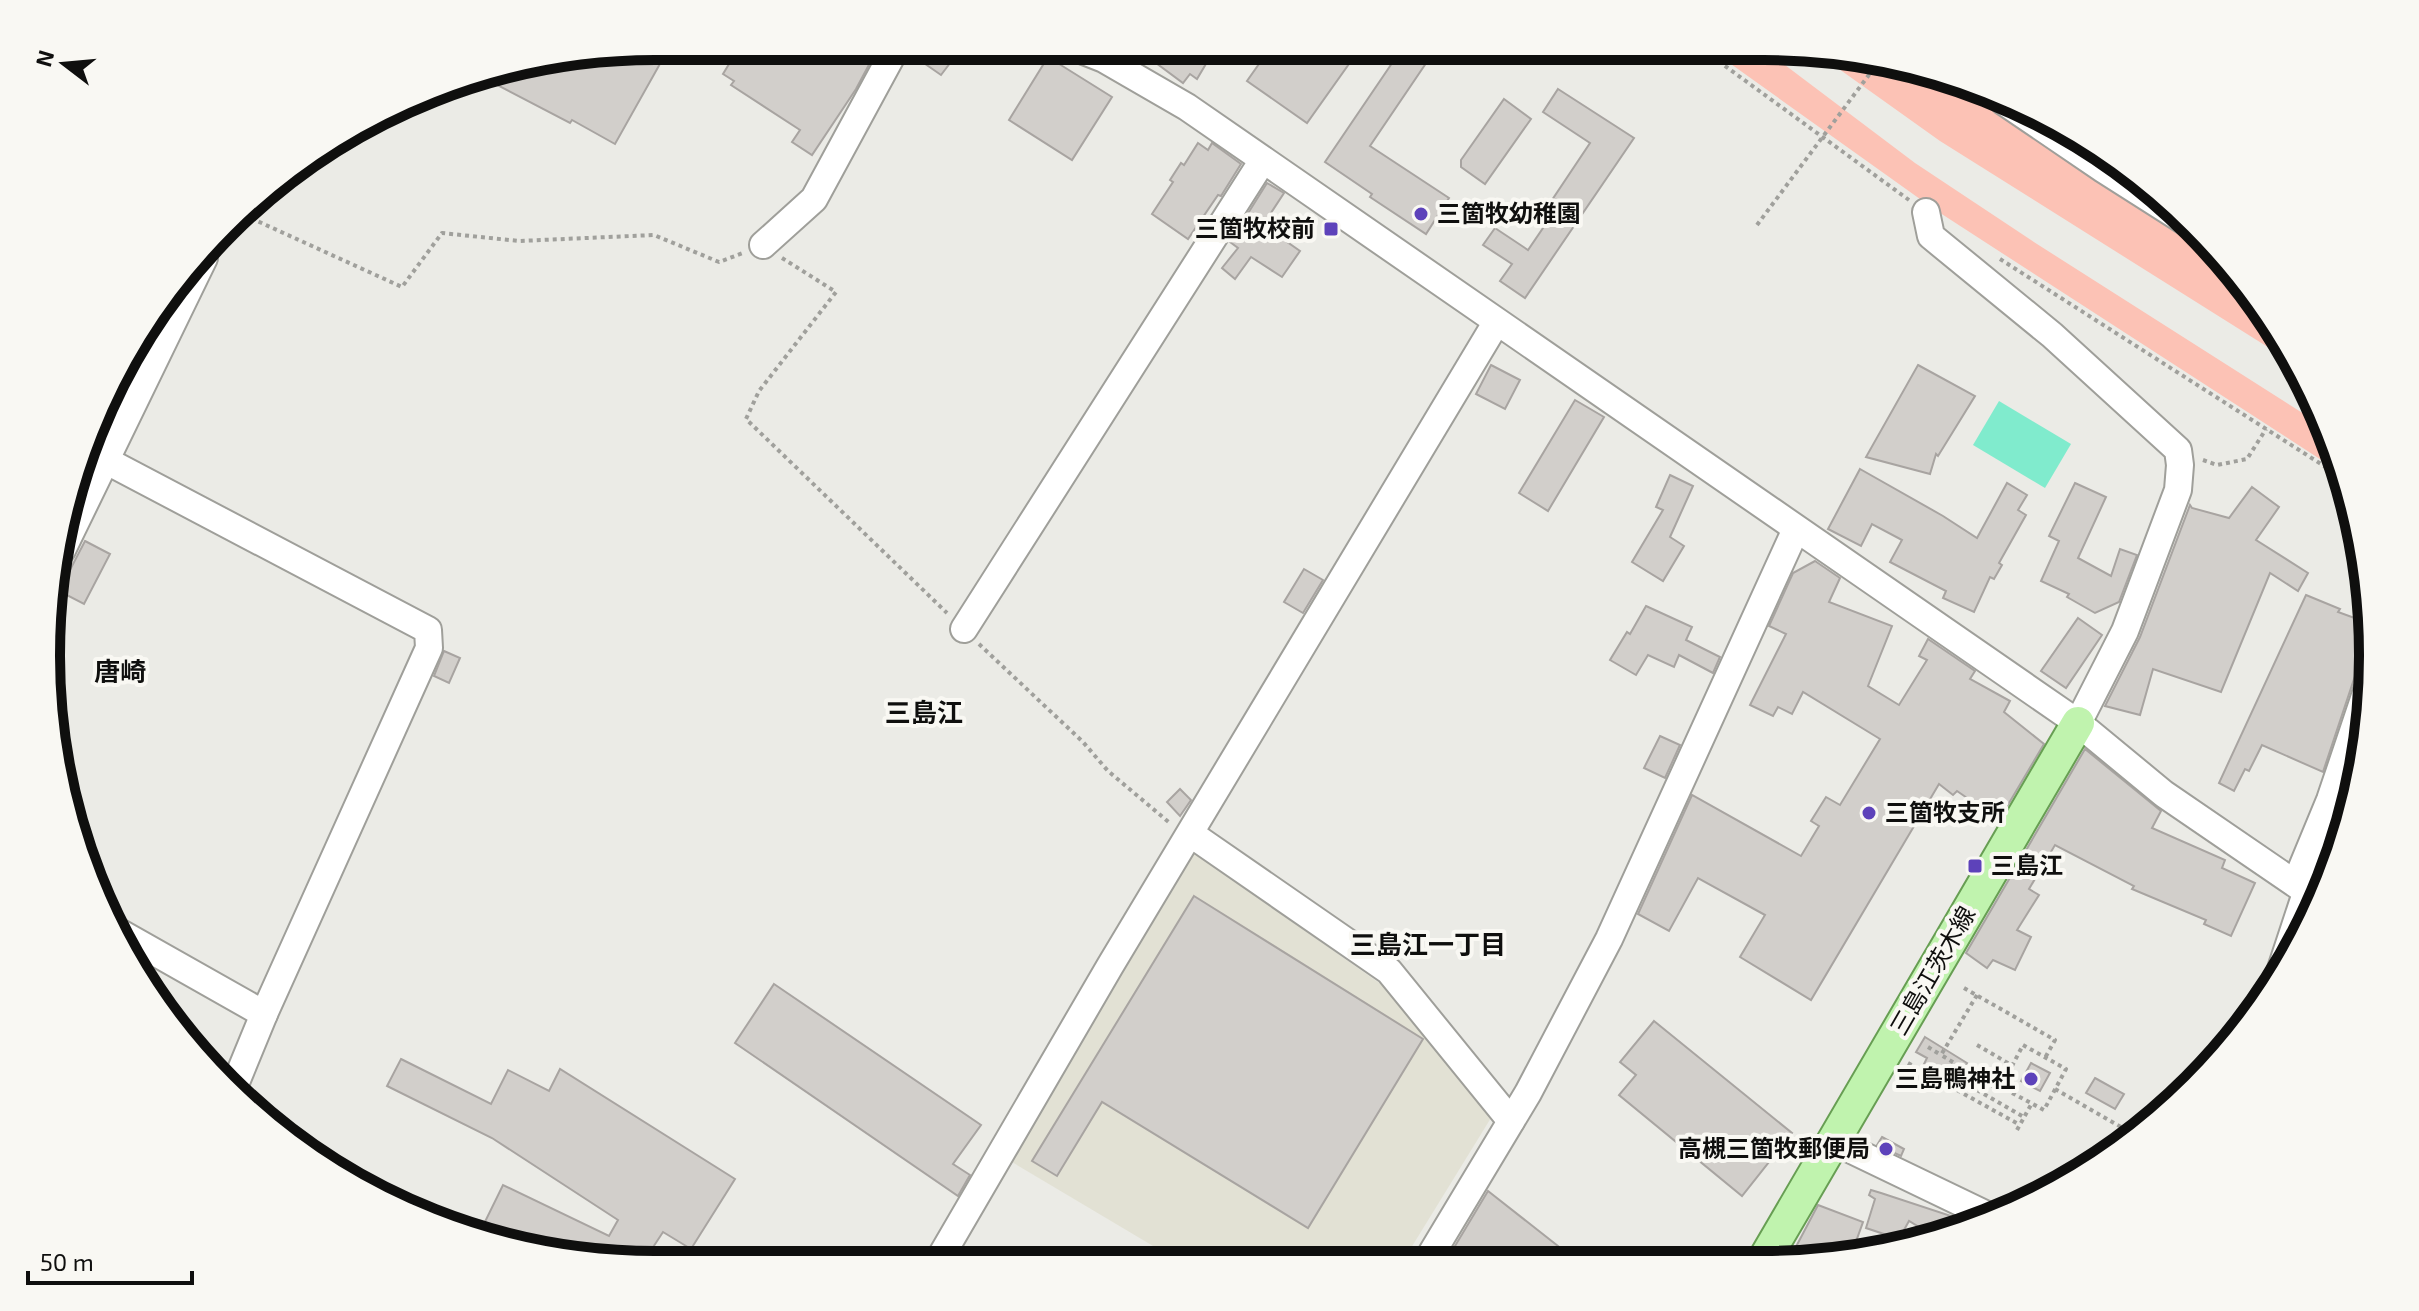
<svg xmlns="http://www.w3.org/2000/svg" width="2419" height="1311" font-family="'Exo 2','Noto Sans JP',sans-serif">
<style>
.built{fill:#e2e1d4}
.green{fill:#fcc2b5}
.water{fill:#80ebcd}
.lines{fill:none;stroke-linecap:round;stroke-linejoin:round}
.stream{stroke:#80ebcd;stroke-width:7}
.building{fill:#d2cfcb;stroke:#a8a4a1;stroke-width:2}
.minor-casing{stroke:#9f9f9a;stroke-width:30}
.major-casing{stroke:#679e53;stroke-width:36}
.path{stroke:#a0a09c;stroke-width:4;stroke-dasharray:4 4;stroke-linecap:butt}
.minor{stroke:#fff;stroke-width:26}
.major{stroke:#c0f3ae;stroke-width:32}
.poi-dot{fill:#5d42ba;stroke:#f9f8f3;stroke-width:3}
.labels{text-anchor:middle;stroke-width:8;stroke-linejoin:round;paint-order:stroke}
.poi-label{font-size:24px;font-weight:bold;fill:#0f0f0e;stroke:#f9f8f3;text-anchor:start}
.street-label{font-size:24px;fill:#0f0f0e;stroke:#f9f8f3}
.neighbourhood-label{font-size:26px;font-weight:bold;fill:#0f0f0e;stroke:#f9f8f3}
.rim{fill:none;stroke:#0f0f0e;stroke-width:10}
</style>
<rect width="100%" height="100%" fill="#ebebe6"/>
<polygon class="built" points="1192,851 1392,992 1494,1113 1403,1261 1180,1262 1012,1162"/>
<g class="green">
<polygon points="1707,47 1761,47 1915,163 2037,244 2326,428 2343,474 1934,209"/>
<polygon points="1811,49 1922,67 1944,76 2112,189 2221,257 2247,284 2298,366 1940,141"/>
</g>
<polygon class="water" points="1999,401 2071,444 2045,488 1973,445"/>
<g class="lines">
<g class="stream">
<polyline points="146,344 171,293"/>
<polyline points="66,510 139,360"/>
</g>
</g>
<g class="building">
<polygon points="656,46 670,46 615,144 572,120 570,123 478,75"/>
<polygon points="740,46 770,46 790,59 798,46 879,46 856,89 812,155 792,142 800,130 731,85 734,81 723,74"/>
<polygon points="913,46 963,46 941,75 911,54"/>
<polygon points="1167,47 1216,47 1197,79 1190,74 1183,83 1156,63"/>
<polygon points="1271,47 1361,47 1307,123 1247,81"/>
<polygon points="1403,47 1437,47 1370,146 1449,198 1426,234 1370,197 1372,194 1325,162"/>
<polygon points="1048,57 1112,97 1072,160 1009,120"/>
<polygon points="1558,89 1634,138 1525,298 1500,281 1512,264 1483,245 1495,228 1528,250 1545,225 1538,221 1590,143 1543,112"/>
<polygon points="1504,99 1531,119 1485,184 1461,167 1461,160"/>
<polygon points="1198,143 1208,150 1212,143 1241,164 1221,196 1218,195 1188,239 1152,214 1173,182 1170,180 1181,163 1184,165"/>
<polygon points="1267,183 1284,193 1263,225 1300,251 1282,277 1251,257 1235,279 1222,268 1238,248 1230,242"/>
<polygon points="1491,365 1520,380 1505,409 1476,394"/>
<polygon points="1918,365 1975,396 1938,456 1936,454 1930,474 1866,457"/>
<polygon points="1575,400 1604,417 1548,511 1519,493"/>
<polygon points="1860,469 1943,516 1977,538 2007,483 2027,495 2018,510 2026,515 1999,563 2002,565 1994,579 1990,577 1974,612 1943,598 1946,591 1890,562 1902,540 1872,524 1861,546 1828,529"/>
<polygon points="1670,475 1693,486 1670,537 1684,546 1663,581 1632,562 1663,510 1656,507"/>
<polygon points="2075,483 2106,497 2078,558 2111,576 2120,549 2137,555 2119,602 2095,613 2067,597 2069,594 2041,581 2059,541 2049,536"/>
<polygon points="2252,487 2279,507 2256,540 2308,573 2298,591 2270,573 2221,692 2153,669 2140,715 2105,706 2140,637 2190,505 2192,508 2229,518"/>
<polygon points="85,541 110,554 84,604 59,591"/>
<polygon points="1815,561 1840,578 1829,602 1892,626 1868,686 1899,705 1927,660 1919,656 1928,639 1975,671 1970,679 2010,701 2004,712 2044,744 1999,820 1957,791 1953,795 1939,784 1811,1000 1740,957 1765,915 1698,878 1669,931 1638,914 1692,795 1801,856 1819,826 1811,821 1826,797 1840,805 1880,739 1803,692 1792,714 1778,707 1773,716 1750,705 1786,634 1769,626 1793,573"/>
<polygon points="1304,569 1323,580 1303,613 1284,602"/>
<polygon points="2306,595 2340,609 2338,612 2371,624 2370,652 2366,666 2355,676 2323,772 2262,745 2249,771 2245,769 2234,791 2219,783"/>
<polygon points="1646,606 1692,627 1686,640 1720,657 1713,673 1679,655 1674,667 1648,655 1636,675 1610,660 1627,632 1630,634"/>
<polygon points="2078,618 2102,635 2066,688 2041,671"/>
<polygon points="444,651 460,658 449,683 434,676"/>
<polygon points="1660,736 1680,745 1665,778 1644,768"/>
<polygon points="2085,749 2161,811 2152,828 2225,860 2222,868 2255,883 2231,936 2204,924 2206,920 2132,889 2134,886 2055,845 2029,889 2039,895 2017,930 2031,937 2015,970 1993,960 1987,968 1966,953"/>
<polygon points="1180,789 1191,800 1180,816 1167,802"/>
<polygon points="2350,810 2341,851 2331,872 2321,864 2335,831"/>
<polygon points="1194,896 1423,1039 1308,1228 1102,1102 1057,1176 1032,1161"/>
<polygon points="774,984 981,1125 953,1164 970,1175 958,1196 735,1043"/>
<polygon points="1654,1021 1792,1133 1742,1196 1619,1095 1636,1075 1620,1062"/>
<polygon points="1925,1037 1967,1063 1956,1084 1923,1066 1927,1058 1916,1052"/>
<polygon points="401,1059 491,1104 508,1070 549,1091 560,1069 735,1179 691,1249 663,1232 642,1264 616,1264 497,1244 478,1236 503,1185 609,1236 618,1220 492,1138 387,1086"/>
<polygon points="2031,1063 2050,1073 2040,1091 2021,1081"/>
<polygon points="2095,1078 2124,1094 2115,1109 2086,1093"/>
<polygon points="1882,1137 1904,1149 1901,1156 1877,1145"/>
<polygon points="1871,1190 1881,1193 1951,1216 1937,1238 1909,1221 1899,1239 1866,1228 1875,1199 1869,1195"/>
<polygon points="1488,1191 1577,1261 1446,1261"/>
<polygon points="1818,1205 1863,1222 1850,1258 1789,1260"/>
</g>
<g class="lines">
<defs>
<g id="minor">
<polyline points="1071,46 1104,59 1187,107 2078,723 2164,794 2319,900"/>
<polyline points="2003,101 2103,169 2191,225"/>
<polyline points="1926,212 1931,236 2052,335 2178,450 2180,465 2178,490 2125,631 2078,723"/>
<polyline points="763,245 814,199 897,46"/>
<polyline points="105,460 428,630 429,648 264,1014 234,1087"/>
<polyline points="62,550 204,258"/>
<polyline points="964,629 1263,160"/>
<polyline points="1191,834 1389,971 1511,1121"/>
<polyline points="2296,882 2330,800 2370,681"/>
<polyline points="119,932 264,1014"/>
<polyline points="2278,978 2307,890"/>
<polyline points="1833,1141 1991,1217"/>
<polyline points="1427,1261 1528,1093 1609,939 1796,529"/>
<polyline points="937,1263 1110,966 1496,323"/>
</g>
<polyline id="major" points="1764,1260 2078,723"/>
</defs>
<use href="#minor" class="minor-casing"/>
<use href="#major" class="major-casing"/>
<g class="path">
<polyline points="1699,47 1909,200"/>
<polyline points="244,215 402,287 442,233 519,241 654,235 719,262 743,253"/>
<polyline points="1757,225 1880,60"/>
<polyline points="782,258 836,292 759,391 746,419 947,613"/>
<polyline points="2000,259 2346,480"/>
<polyline points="2203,460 2217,465 2247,459 2266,429"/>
<polyline points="979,644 1083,742 1108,771 1171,824"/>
<polyline points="1964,988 2055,1040 2045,1058"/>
<polyline points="1977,995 1941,1055 2003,1092 2007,1090"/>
<polyline points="1977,1045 2013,1066"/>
<polygon points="2023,1045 2066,1069 2044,1110 2001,1087"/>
<polyline points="1928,1047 1941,1055"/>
<polyline points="1908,1063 2020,1125"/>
<polyline points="2055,1089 2135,1135"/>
<polyline points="1977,1090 2024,1117"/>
<polyline points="2017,1130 2032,1103"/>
</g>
<use href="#minor" class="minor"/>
<use href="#major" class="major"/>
</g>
<g class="poi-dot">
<circle cx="1421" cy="214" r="8"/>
<rect x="1323" y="221" width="16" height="16" rx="4"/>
<circle cx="1869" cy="813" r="8"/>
<rect x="1967" y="858" width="16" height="16" rx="4"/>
<circle cx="2031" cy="1079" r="8"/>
<circle cx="1886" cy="1149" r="8"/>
</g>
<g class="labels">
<g class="poi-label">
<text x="1437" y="222">三箇牧幼稚園</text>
<text x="1315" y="237" text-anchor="end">三箇牧校前</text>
<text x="1885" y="821">三箇牧支所</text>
<text x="1991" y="874">三島江</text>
<text x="2015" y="1087" text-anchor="end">三島鴨神社</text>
<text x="1870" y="1157" text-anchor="end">高槻三箇牧郵便局</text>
</g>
<g class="street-label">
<text transform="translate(1933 971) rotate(-60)" y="8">三島江茨木線</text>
</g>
<g class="neighbourhood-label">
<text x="120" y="681">唐崎</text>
<text x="924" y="722">三島江</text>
<text x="1428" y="954">三島江一丁目</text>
</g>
</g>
<path d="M0 0H2419V1311H0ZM655 60H1764A595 595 0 0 1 2359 655V656A595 595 0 0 1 1764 1251H655A595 595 0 0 1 60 656V655A595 595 0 0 1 655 60Z" fill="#f9f8f3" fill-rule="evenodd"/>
<path class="rim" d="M655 60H1764A595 595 0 0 1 2359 655V656A595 595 0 0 1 1764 1251H655A595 595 0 0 1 60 656V655A595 595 0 0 1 655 60Z"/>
<g transform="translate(64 64) rotate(286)" stroke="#f9f8f3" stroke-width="6" paint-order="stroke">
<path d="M0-6L14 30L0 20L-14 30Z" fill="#0f0f0e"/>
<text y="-12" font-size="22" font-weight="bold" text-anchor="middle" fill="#0f0f0e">N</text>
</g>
<path d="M28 1271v12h164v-12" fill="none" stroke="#0f0f0e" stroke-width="4"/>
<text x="40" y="1271" font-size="24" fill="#0f0f0e" stroke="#f9f8f3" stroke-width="6" paint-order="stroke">50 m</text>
</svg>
